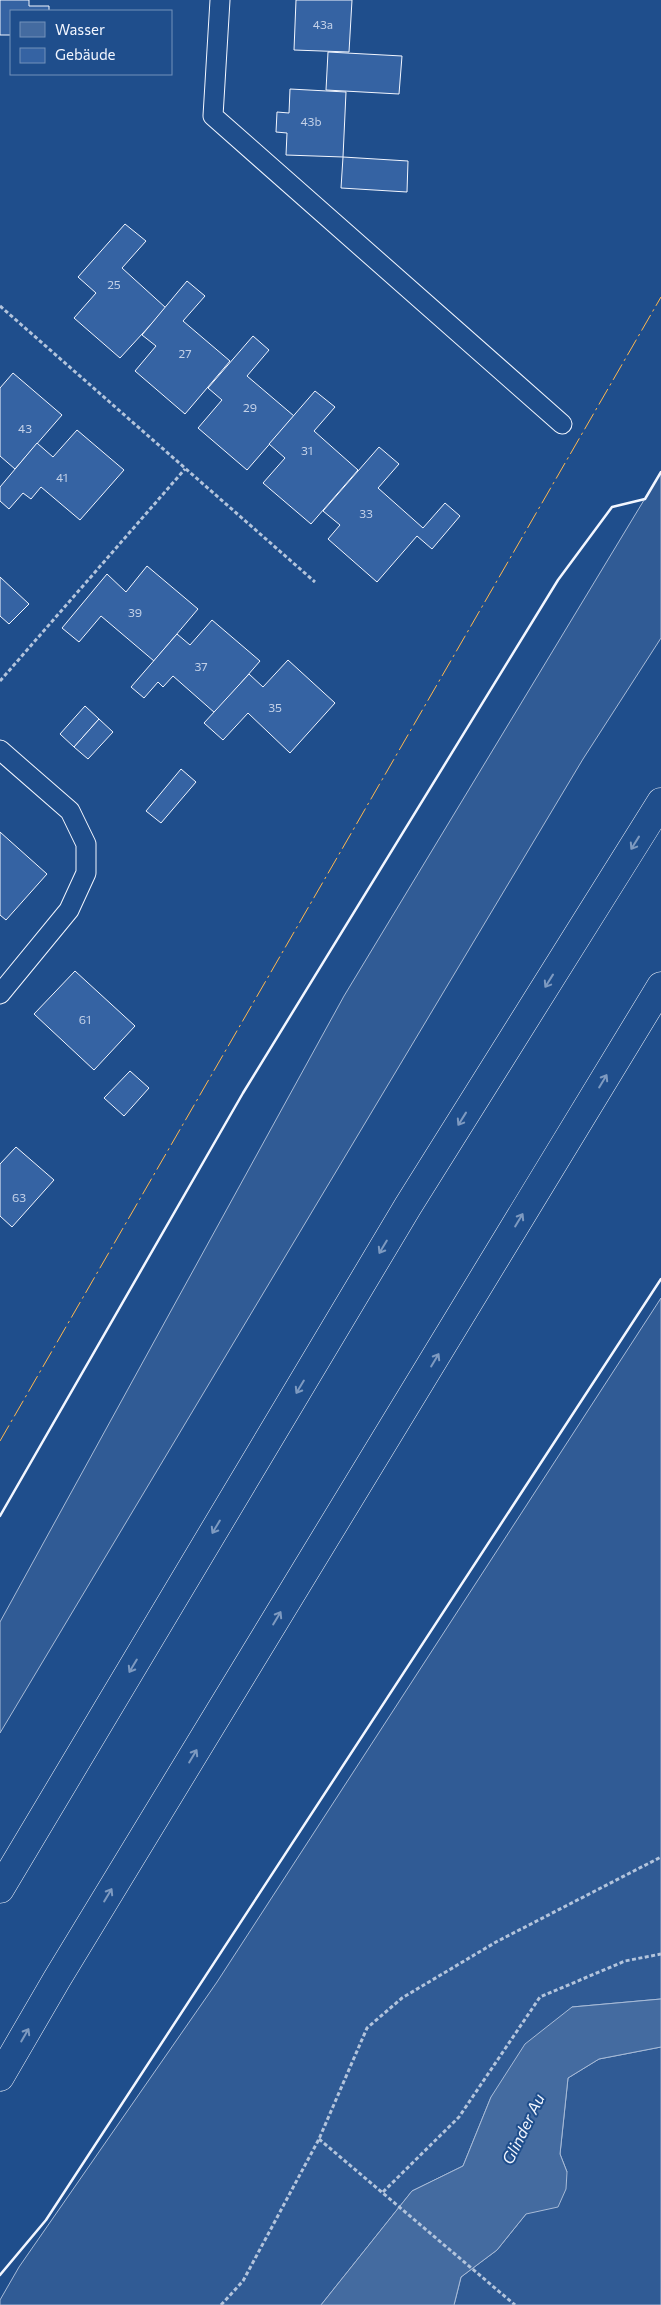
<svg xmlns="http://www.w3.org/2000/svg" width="661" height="2305" font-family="Commissioner,sans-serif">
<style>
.built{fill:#305b95;stroke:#a8bbd7}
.water{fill:#446ba0;stroke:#a8bbd7}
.building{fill:#3563a3;stroke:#f2f6ff}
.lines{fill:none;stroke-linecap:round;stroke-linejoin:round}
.lane-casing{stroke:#f2f6ff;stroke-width:21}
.highway-casing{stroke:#f2f6ff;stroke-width:29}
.path{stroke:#b3c4dc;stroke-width:3;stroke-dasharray:4 2.5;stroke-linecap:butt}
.lane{stroke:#1f4e8c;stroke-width:19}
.highway{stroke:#1f4e8c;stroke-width:28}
.wall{stroke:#f2f6ff;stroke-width:2.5}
.power{stroke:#ffb74d;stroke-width:1;stroke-dasharray:18 4 2.5 4;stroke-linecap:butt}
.oneway{stroke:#7e9ac0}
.labels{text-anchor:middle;stroke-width:4;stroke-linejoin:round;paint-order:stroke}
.number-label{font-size:12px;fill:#c3d1e8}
.water-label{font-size:16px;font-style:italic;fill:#f2f6ff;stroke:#1f4e8c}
</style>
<rect width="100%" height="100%" fill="#1f4e8c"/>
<g class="built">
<polygon points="661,472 661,638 583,759 0,1733 0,1622 344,996"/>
<polygon points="661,1298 661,1999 572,2007 491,2097 463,2166 412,2191 321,2305 0,2305 0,2300 19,2267 217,1982"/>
<polygon points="661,2047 661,2305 454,2305 461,2277 497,2250 526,2214 567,2172 560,2154 568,2078 599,2059"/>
</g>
<polygon class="water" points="661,1999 661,2047 599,2059 568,2078 560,2154 567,2172 566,2189 558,2207 526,2214 497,2250 461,2277 454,2305 321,2305 412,2191 463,2166 491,2097 525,2044 572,2007"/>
<g class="building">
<polygon points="0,0 29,0 29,6 49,6 49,11 11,11 11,35 0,35"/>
<polygon points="296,0 352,0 349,52 294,50"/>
<polygon points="328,52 402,56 399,94 326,90"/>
<polygon points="290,89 346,92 343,157 286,155 287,133 276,132 277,112 289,113"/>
<polygon points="343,157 408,161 407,192 341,188"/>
<polygon points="125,224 146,241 122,268 166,308 120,358 74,318 96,293 78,277"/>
<polygon points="187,281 205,296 183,321 230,361 185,414 135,371 156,346 142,335"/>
<polygon points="253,336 269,350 247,376 294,416 247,470 198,428 222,400 208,388"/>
<polygon points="13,373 62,415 15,469 0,456 0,388"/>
<polygon points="315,391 335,407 314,431 358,470 311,524 263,483 285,458 269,444"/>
<polygon points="77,430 124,470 80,520 41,487 31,499 23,493 9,509 0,501 0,487 37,443 53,457"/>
<polygon points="379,447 399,464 378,488 423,528 445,503 460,516 432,549 417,536 377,582 328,539 340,525 323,511"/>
<polygon points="147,566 198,609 154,661 101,616 79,642 62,628 107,574 126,592"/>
<polygon points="0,577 29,604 9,624 0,616"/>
<polygon points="212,620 260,661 215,713 173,676 163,687 158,682 144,698 131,687 177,634 190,645"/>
<polygon points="288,660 335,703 290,753 248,713 223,740 204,723 249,674 263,687"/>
<polygon points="85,706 99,719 74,747 60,734"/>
<polygon points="99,719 113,732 88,759 74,747"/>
<polygon points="181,769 196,782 161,823 146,811"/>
<polygon points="0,832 47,874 6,920 0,915"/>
<polygon points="75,971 135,1026 94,1070 34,1014"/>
<polygon points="130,1071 149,1088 124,1116 104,1098"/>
<polygon points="16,1147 54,1180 12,1227 0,1216 0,1164"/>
</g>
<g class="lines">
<defs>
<g id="lane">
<polyline points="220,0 213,116 562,424"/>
<polyline points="0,750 70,811 86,844 86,873 69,910 0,994"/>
</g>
<g id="highway">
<polyline points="0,1889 408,1206 661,802"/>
<polyline points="0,2077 57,1979 661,986"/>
</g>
</defs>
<use href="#lane" class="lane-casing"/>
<use href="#highway" class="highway-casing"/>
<g class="path">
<polyline points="0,306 315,582"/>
<polyline points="0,681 185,469"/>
<polyline points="319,2139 515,2305"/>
<polyline points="383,2192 459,2117 540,1997 625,1961 661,1954"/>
<polyline points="221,2305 243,2281 319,2139 367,2028 402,1998 496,1942 661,1857"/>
</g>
<use href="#lane" class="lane"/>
<use href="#highway" class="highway"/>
<g class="wall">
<polyline points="0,1516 243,1093 558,580 612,507 645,499 661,472"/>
<polyline points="0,2275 46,2220 661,1279"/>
</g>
<polyline class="power" points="0,1441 661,297"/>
</g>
<defs><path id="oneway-shaft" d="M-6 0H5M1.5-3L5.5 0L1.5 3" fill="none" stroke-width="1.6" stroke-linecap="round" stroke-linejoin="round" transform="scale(1.25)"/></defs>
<g class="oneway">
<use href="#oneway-shaft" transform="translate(635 843) rotate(122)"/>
<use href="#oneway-shaft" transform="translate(549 981) rotate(122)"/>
<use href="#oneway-shaft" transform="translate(603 1081) rotate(-59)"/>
<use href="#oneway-shaft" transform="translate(462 1119) rotate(122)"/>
<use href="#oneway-shaft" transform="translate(519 1220) rotate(-59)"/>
<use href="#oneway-shaft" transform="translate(383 1247) rotate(121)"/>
<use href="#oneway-shaft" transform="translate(435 1360) rotate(-59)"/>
<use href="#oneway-shaft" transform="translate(300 1387) rotate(121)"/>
<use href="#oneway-shaft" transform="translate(216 1527) rotate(121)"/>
<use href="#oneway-shaft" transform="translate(277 1618) rotate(-59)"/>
<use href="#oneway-shaft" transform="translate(133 1666) rotate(121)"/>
<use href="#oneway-shaft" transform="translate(193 1756) rotate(-59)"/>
<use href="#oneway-shaft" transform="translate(108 1895) rotate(-59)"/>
<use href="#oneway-shaft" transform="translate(25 2035) rotate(-60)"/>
</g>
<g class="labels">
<g class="number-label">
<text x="323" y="29">43a</text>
<text x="311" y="126">43b</text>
<text x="114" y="289">25</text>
<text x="185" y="358">27</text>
<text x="250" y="412">29</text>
<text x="25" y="433">43</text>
<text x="307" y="455">31</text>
<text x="62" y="482">41</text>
<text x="366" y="518">33</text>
<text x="135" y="617">39</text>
<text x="201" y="671">37</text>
<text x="275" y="712">35</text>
<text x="85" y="1024">61</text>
<text x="19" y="1202">63</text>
</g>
<g class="water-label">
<text transform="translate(523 2129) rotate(-64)" y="6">Glinder Au</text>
</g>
</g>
<rect x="10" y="10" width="162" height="65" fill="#1f4e8c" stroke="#7391ba"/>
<rect x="20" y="22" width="25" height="15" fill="#446ba0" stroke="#7391ba"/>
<text x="55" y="35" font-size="15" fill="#f2f6ff">Wasser</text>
<rect x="20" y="48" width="25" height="15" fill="#3563a3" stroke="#7391ba"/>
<text x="55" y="60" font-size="15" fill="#f2f6ff">Gebäude</text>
</svg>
